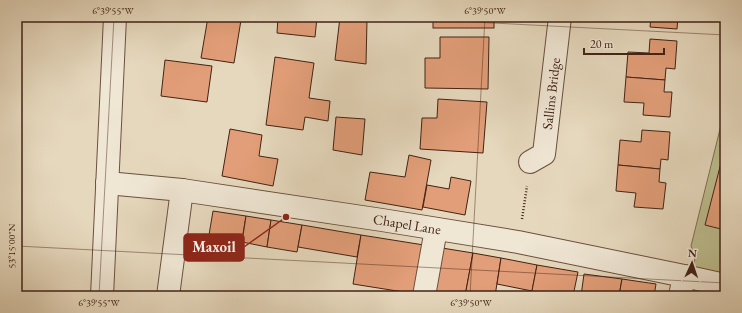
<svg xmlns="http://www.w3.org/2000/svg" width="742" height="313" font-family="'EB Garamond',serif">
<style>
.green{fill:#bcbc8d;stroke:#7f6f51}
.building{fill:#e29e78;stroke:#422215}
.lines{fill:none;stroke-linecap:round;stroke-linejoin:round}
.minor-casing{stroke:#6b503f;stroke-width:24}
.path{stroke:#422215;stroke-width:2.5;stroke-dasharray:1 2;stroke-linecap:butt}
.minor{stroke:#efe6d4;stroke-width:22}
.ticks{fill:none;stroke:#422215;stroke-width:1;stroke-opacity:0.45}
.labels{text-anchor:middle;stroke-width:3;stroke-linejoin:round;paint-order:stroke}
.street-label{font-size:14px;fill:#422215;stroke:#efe6d4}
.leader{fill:none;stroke:#8f2418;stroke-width:1.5}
.callout-dot{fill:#8f2418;stroke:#efe6d4;stroke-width:1.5}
.callout{fill:#8f2418;stroke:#8f2418;stroke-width:1.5}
.callout-label{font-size:15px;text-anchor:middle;font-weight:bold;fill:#fff}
.neatline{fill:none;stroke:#422215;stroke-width:1.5}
.ticks-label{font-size:10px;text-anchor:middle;fill:#422215}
</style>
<rect width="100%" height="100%" fill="#e6d8bd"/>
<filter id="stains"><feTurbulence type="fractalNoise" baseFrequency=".005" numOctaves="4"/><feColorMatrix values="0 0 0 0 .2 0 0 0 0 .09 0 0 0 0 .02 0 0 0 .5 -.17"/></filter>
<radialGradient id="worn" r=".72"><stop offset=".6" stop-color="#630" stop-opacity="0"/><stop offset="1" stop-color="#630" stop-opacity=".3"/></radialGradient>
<polygon class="green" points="725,109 725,296 691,296 695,256 691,246"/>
<g class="building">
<polygon points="208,17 221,17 241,20 234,63 201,58"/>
<polygon points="278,17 317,17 315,37 277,33"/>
<polygon points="340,17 367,20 366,64 335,60"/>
<rect x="433" y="17" width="61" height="11"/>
<polygon points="651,17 678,17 677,29 650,27"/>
<polygon points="440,37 489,37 488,89 425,88 425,58 440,58"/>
<polygon points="650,39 677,41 675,69 666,68 665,80 626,77 628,52 649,53"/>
<polygon points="275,57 314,63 309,98 330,101 328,121 305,117 303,130 266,125"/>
<polygon points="165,60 212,66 207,102 161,96"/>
<polygon points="626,77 665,80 664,92 672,92 670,117 643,115 644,103 624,102"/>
<polygon points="438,99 487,102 483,153 420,149 422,118 437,118"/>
<polygon points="336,117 365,119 362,155 333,150"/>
<polygon points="230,129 262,135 259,156 278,159 273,186 222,176"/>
<polygon points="642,130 670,132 668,160 661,159 660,169 618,165 620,140 641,142"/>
<polygon points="409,155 431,160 422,210 365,200 370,172 405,177"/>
<polygon points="722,159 725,160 725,230 705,225"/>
<polygon points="618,165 660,169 659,182 666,183 663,209 634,207 636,193 616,191"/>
<polygon points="451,177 471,181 465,215 423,207 427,185 449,189"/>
<polygon points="213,211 246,216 239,258 206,253"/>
<polygon points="246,216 271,220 267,247 242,242"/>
<polygon points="271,220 302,225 297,252 267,247"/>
<polygon points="302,225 361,235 357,257 298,247"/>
<polygon points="361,235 424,245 416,294 353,284"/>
<polygon points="442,248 473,253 465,296 433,296"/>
<polygon points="473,253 501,258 495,296 465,296"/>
<polygon points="501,258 537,265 532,291 497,284"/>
<polygon points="537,265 578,272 573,296 531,296"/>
<polygon points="584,274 622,279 619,296 581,296"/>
<polygon points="622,279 656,284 654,296 619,296"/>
</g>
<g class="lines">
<defs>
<g id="minor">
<path id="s1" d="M530,162L544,154L560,17"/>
<path id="s2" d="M107,183L182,190L382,220L518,242L684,276L680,296"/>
<polyline points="684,276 725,285"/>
<polyline points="102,296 115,17"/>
<polyline points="168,296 182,190"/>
<polyline points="424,296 436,229"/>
</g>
</defs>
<use href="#minor" class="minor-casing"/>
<polyline class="path" points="522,219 527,186"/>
<use href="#minor" class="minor"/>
</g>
<path class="ticks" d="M377,17L725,35M17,246L725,283M99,296L114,17M470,296L485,17"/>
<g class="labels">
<g class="street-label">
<text dy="5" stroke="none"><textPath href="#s1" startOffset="77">Sallins Bridge</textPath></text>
<text dy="5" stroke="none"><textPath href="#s2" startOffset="303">Chapel Lane</textPath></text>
</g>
</g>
<path class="leader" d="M286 217L244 247"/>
<circle class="callout-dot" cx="286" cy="217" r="4"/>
<rect class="callout" x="184" y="234" width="60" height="27" rx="4"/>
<g class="callout-label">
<text x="214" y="252">Maxoil</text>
</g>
<rect width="742" height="313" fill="none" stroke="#e6d8bd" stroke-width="44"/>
<g transform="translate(692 263) rotate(3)" stroke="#efe6d4" stroke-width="3" paint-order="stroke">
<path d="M0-3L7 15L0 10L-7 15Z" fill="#422215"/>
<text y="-6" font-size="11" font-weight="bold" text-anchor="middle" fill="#422215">N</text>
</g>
<path d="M584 48v6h80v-6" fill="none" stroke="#422215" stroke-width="2"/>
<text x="590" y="48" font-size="12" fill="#422215" stroke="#efe6d4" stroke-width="3" paint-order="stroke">20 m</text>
<rect x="22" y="22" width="698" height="269" class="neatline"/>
<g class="ticks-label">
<text x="113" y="14">6°39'55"W</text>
<text x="485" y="14">6°39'50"W</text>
<text transform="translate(11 246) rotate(-90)" y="4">53°15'00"N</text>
<text x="99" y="306">6°39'55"W</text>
<text x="471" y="306">6°39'50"W</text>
</g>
<rect width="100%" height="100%" filter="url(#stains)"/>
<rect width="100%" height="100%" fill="url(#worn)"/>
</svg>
